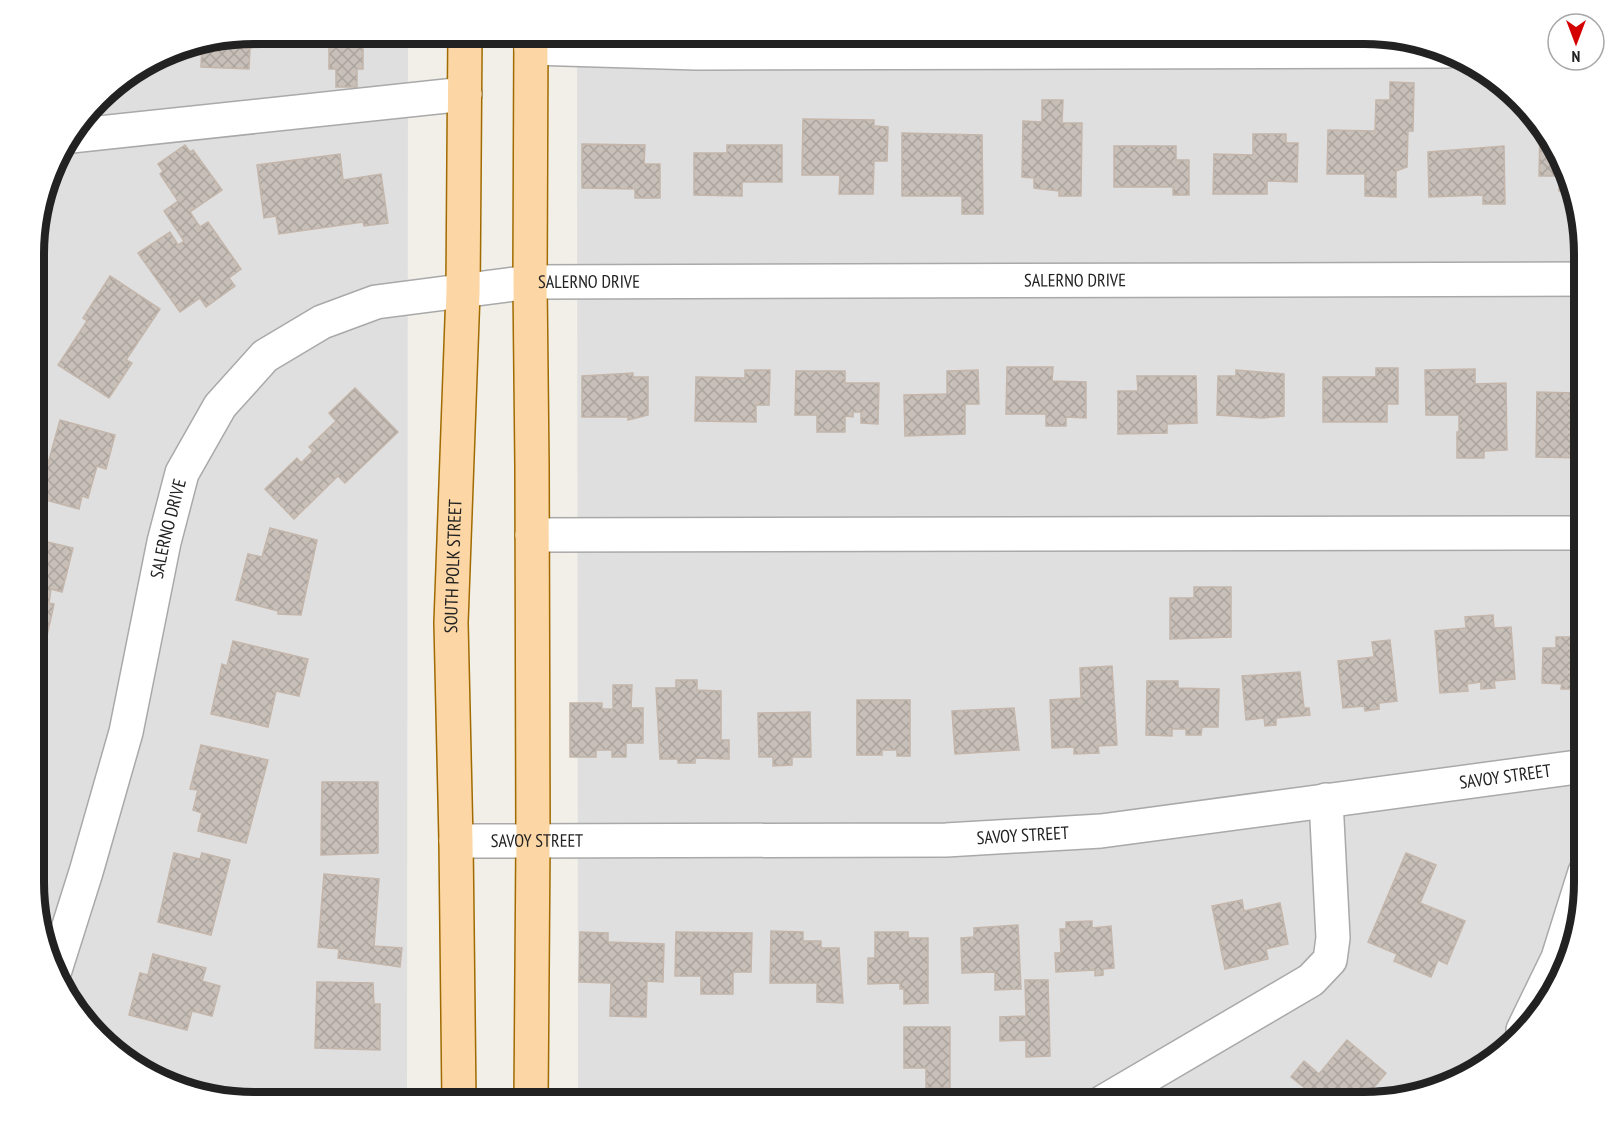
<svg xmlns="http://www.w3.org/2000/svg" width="1618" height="1135" font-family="'PT Sans Narrow',sans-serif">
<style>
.residential{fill:#e0dfdf}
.building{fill:url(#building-cross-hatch);stroke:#c4b6ab;stroke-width:1.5}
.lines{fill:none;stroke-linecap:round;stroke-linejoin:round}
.minor-casing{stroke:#a9a9a9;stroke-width:36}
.major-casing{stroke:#a06b00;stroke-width:36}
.minor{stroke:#fff;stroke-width:33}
.major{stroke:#fcd6a4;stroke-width:33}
.labels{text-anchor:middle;stroke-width:4.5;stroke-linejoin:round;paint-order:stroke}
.street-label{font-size:18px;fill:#222;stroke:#fff}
.rim{fill:none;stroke:#222;stroke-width:8}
</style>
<defs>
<pattern id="building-cross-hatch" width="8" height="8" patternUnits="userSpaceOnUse" patternTransform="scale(1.5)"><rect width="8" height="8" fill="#c7bfb8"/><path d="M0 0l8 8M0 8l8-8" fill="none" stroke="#aba49e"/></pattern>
</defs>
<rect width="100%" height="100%" fill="#f2efe9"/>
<g class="residential">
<polygon points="253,33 408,33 407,1102 239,1102 182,1090 119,1057 62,992 35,910 35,225 56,155 108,88 169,50"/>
<polygon points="577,33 1379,33 1436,45 1499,78 1556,143 1585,239 1585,896 1540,1016 1463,1079 1365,1102 578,1102"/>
</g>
<g class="building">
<polygon points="253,33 278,33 278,46 250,48 249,69 201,67 202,43"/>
<polygon points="306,33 383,33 383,44 363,44 363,69 357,69 357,87 336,87 336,69 329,69 329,45 305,45"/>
<polygon points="156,58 156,65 144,65"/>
<polygon points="1390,82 1414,83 1413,131 1408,131 1407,167 1396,171 1396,197 1365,196 1365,174 1327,174 1328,130 1375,131 1376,100 1390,100"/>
<polygon points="1042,100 1063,100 1062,123 1082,123 1081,196 1059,196 1059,191 1034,188 1034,178 1022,177 1023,121 1042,122"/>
<polygon points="803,119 874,120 874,126 888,127 887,161 874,161 873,194 839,194 840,175 802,175"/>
<polygon points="1540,127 1542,127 1556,143 1570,191 1559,191 1559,176 1539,176"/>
<polygon points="902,133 982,135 983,214 962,214 962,196 902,196"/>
<polygon points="1253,134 1286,134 1286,143 1298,143 1297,182 1267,181 1267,194 1213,194 1214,154 1253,155"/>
<polygon points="582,144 645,145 644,164 660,164 660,198 635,198 635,189 582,188"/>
<polygon points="185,145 190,152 193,150 222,190 190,212 200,227 208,222 241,269 229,278 235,286 206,307 200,298 180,312 138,253 170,232 178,245 184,241 164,211 178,201 160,174 163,171 158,164"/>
<polygon points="727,145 782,145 782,182 742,182 742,196 694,195 694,153 727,153"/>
<polygon points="1114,146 1176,146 1176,160 1189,160 1189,195 1173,195 1173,187 1114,187"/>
<polygon points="1504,146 1505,204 1483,204 1483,195 1429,197 1428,152"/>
<polygon points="340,154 343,180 381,174 388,223 364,226 363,222 279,234 276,216 264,218 257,165"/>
<polygon points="110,276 160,309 126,360 132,363 109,398 58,365 87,321 83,318"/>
<polygon points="1007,367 1053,367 1052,381 1086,382 1086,418 1066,417 1066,426 1046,426 1046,414 1006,414"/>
<polygon points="1376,368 1398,368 1398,404 1387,404 1387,422 1323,422 1323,377 1376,377"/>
<polygon points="1475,369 1475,384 1506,383 1507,450 1484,451 1484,458 1457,458 1457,432 1459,432 1459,415 1426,415 1425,370"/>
<polygon points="745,370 770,370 769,405 756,405 756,422 695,421 696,377 745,378"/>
<polygon points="978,370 979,404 965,404 965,434 905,436 904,395 947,394 947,371"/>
<polygon points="1236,370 1284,374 1284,416 1262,418 1217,415 1218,376 1236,376"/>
<polygon points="796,371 845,371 845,383 879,383 878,424 861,423 861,412 853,412 853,417 845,416 845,432 817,432 817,415 795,415"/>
<polygon points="1577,371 1585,371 1585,458 1536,457 1537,392 1577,393"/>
<polygon points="633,373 633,377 648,377 648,415 628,420 628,417 582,417 582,376"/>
<polygon points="1137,376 1196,376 1197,423 1167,424 1167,433 1118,434 1118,391 1138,391"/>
<polygon points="355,388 398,432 345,483 338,476 294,519 265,489 297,458 301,463 313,451 309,447 336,421 329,413"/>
<polygon points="60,420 115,435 106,469 97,466 88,498 82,496 79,509 42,499 45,489 41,489"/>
<polygon points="270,528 317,540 301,615 278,614 278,611 236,600 248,554 262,557"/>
<polygon points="35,539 73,548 62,592 51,589 49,603 54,604 45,645 35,643"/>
<polygon points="1194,587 1231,587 1231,637 1170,639 1170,598 1194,598"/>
<polygon points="1493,615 1494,628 1511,627 1515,679 1494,681 1495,688 1481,689 1481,682 1467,684 1468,691 1440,693 1435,631 1466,628 1465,617"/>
<polygon points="1556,637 1585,637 1585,680 1575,680 1575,689 1561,689 1562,684 1542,683 1543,648 1556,648"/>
<polygon points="1390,640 1397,701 1379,703 1379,709 1365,711 1364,706 1343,708 1338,661 1374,657 1372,642"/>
<polygon points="233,641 308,659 299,696 276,691 268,727 211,714 222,664 227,666"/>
<polygon points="1112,666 1117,745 1098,746 1099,753 1074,754 1074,747 1052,748 1050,700 1081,698 1080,668"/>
<polygon points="1300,672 1304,708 1309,708 1310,715 1276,718 1276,725 1265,726 1264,718 1246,720 1242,676"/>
<polygon points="676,680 697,680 697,690 721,691 721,740 729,740 729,759 695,758 695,763 678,763 678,759 660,759 656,688 676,688"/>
<polygon points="35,681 42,682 35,712"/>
<polygon points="1147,681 1178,681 1178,688 1219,689 1218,727 1202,727 1201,735 1186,735 1186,729 1172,729 1172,736 1146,735"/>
<polygon points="613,685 632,685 631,708 643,708 643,743 626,743 626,757 612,757 612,750 596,750 596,757 570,757 570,703 602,703 602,709 613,709"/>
<polygon points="857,700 910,700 910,756 897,756 897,750 882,750 882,755 857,755"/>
<polygon points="1014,708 1019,750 955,754 952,711"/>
<polygon points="810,712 811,757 792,757 792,765 773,766 773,757 759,757 758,713"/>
<polygon points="201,745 268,760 246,843 198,831 202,813 193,810 198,790 190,789"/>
<polygon points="322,782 378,782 378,853 321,855"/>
<polygon points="174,853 200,859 202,853 230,860 211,935 158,922"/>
<polygon points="1406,853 1436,865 1420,903 1465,921 1447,964 1438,960 1431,977 1394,961 1397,954 1368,942"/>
<polygon points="324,874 379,879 374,946 402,948 400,967 338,958 339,949 318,947"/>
<polygon points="1242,900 1244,911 1280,903 1288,944 1266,949 1268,959 1225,969 1212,906"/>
<polygon points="1092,921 1092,928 1111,926 1114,968 1103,969 1103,975 1095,976 1095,970 1056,972 1055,953 1061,953 1060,929 1066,929 1066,922"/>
<polygon points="1018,925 1021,989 995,990 995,972 962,973 961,938 974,937 974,928"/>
<polygon points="771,931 803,932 803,941 821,941 821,948 839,948 843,1003 817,1002 817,983 770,983"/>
<polygon points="580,932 608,933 608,942 664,944 663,982 647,981 646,1017 610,1016 611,983 579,982"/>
<polygon points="676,932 752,933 751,972 733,972 733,994 701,994 701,976 675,976"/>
<polygon points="875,932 908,932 908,938 928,938 928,1003 904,1004 904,989 900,989 900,983 868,984 868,958 875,958"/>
<polygon points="153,954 206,968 202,981 220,986 212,1016 192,1011 187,1030 129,1015 140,973 148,975"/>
<polygon points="1025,980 1048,980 1050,1056 1026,1057 1026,1040 1000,1041 1000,1017 1026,1016"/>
<polygon points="317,982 373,983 374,1004 380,1004 380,1050 315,1048"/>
<polygon points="904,1027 950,1027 950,1088 926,1088 926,1068 904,1068"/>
<polygon points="1347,1040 1386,1073 1370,1092 1364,1087 1351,1102 1322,1102 1291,1077 1304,1061 1319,1074"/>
</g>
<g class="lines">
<defs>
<g id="minor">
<polyline points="531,48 697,53 1448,51"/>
<polyline points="71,136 465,94"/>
<polyline points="532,535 1585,533"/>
<path id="s1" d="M456,841L946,840L1101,831L1585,766"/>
<path id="s2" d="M55,970L86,872L126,732L164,542L182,473L220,406L265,356L322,322L376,302L530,282L1585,279"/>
<polyline points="1523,1030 1558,958 1585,872"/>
<polyline points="1103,1102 1311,980 1330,960 1333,938 1326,800"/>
</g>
<g id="major">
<polyline points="531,33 530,282 532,466 533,842 531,1102"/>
<path id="s3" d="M459,1102L456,841L451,623L463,292L465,33"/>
</g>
</defs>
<use href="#minor" class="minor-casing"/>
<use href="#major" class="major-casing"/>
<use href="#minor" class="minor"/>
<use href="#major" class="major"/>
</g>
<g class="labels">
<g class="street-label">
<text dy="6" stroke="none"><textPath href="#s2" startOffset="1482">SALERNO DRIVE</textPath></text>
<text dy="6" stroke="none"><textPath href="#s2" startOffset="996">SALERNO DRIVE</textPath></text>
<text dy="6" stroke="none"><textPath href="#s2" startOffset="456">SALERNO DRIVE</textPath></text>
<text dy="6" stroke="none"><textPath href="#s3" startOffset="536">SOUTH POLK STREET</textPath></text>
<text dy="6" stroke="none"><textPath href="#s1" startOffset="1053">SAVOY STREET</textPath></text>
<text dy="6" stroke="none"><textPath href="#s1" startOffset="567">SAVOY STREET</textPath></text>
<text dy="6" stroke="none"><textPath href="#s1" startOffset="81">SAVOY STREET</textPath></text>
</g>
</g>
<path d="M0 0H1618V1135H0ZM254 44H1364A210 210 0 0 1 1574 254V882A210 210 0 0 1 1364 1092H254A210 210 0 0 1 44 882V254A210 210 0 0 1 254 44Z" fill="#fff" fill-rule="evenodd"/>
<path class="rim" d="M254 44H1364A210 210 0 0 1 1574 254V882A210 210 0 0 1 1364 1092H254A210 210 0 0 1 44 882V254A210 210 0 0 1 254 44Z"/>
<g transform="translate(1576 42) rotate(180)"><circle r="28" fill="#ffffff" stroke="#a7a7a7" stroke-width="1.5"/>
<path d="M0-4.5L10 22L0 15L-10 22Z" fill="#d40000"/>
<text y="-9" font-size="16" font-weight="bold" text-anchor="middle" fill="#222222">N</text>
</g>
</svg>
